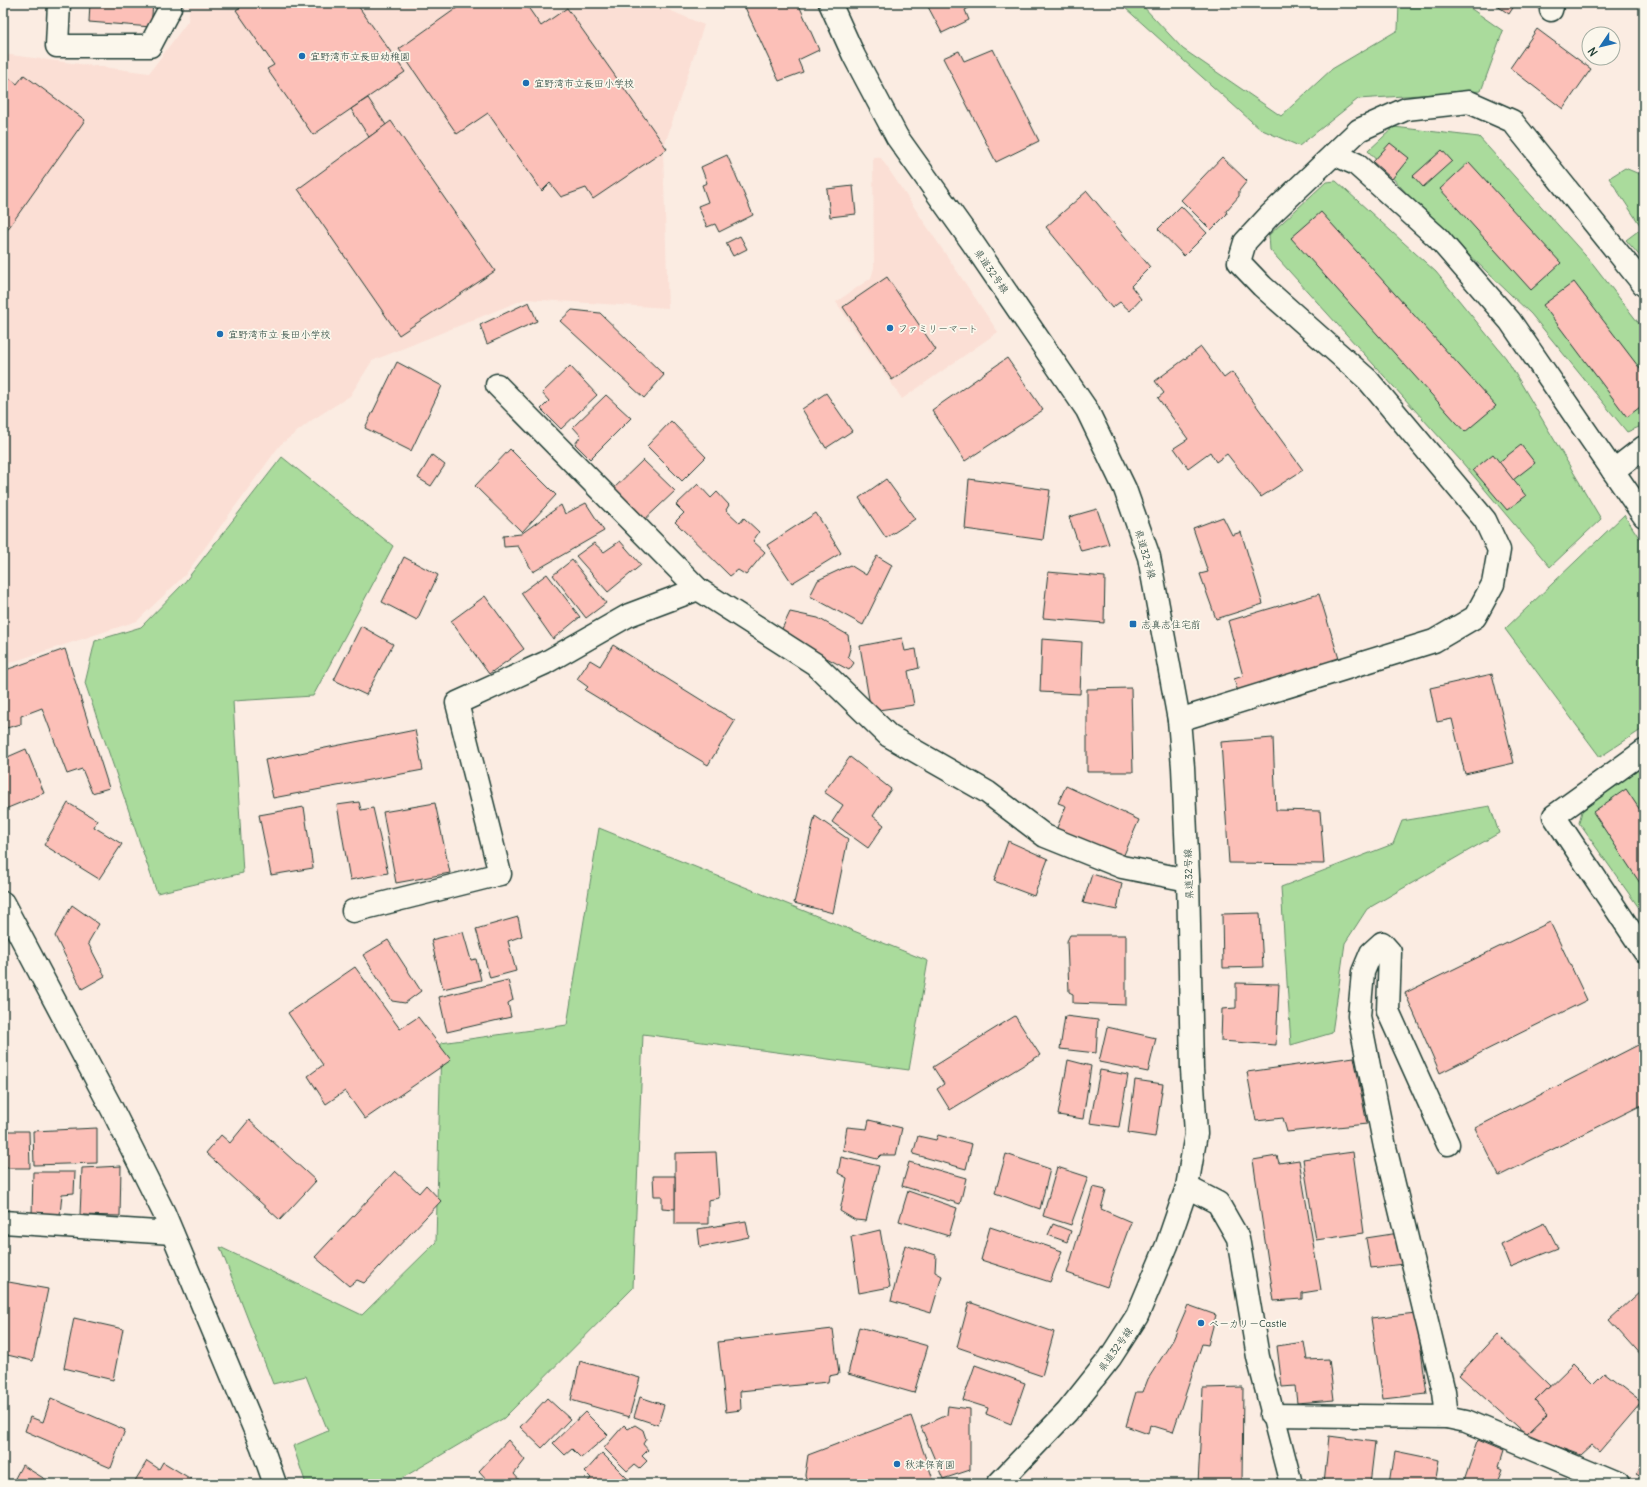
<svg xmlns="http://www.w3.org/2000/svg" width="1647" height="1487" font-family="Delius,'Klee One',sans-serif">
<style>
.built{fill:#fbdfd5}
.green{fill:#aadb9c;stroke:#648c68}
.building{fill:#fcc0b8;stroke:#1f3d34}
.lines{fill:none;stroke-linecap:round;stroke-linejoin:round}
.street-casing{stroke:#1f3d34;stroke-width:25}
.secondary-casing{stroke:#1f3d34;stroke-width:25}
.street{stroke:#fbf7ec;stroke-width:22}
.secondary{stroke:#fbf7ec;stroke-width:22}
.poi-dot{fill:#1f6fb2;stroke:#fbf7ec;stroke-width:1.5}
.labels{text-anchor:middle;stroke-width:3.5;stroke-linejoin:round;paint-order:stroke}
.poi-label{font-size:10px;fill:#1f3d34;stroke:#fbf7ec;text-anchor:start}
.street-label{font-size:10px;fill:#1f3d34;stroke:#fbf7ec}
</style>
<rect width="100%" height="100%" fill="#fbece2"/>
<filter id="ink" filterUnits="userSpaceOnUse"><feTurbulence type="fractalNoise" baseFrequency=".025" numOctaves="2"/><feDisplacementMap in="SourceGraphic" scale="8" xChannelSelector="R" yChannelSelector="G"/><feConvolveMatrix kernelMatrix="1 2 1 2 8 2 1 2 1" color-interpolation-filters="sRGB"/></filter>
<g filter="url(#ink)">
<g class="built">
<polygon points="190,3 653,3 704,25 663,150 668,308 525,299 372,361 350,396 312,420 280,445 185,575 137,621 3,665 3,54 149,73 188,21"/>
<polygon points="873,157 881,158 998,332 902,399 836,302 871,278 874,268"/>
</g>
<g class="green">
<polygon points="1122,3 1140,3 1183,49 1281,116 1332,69 1398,30 1399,3 1463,3 1503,31 1481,91 1358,99 1299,146 1260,129 1124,7"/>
<polygon points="1394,127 1479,137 1593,264 1644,330 1644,425 1627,432 1531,314 1421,209 1368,151"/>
<polygon points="1625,168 1644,176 1644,261 1626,240 1642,228 1609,178"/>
<polygon points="1336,181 1436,272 1506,358 1601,519 1550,567 1461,461 1270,250 1269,235 1326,182"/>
<polygon points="282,457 393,546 313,696 233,701 243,873 157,893 85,683 95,641 141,627 184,583"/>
<polygon points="1624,515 1644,545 1644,728 1600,757 1505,629"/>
<polygon points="1634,769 1644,772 1644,915 1579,823 1583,807"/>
<polygon points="1490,806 1499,833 1367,909 1345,943 1332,1033 1291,1045 1281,887 1393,844 1402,821"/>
<polygon points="599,828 928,961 909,1070 643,1034 633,1288 504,1418 392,1484 306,1484 293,1446 328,1431 306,1376 273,1384 220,1247 362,1315 436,1242 441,1043 567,1025"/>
</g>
<g class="building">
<polygon points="90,3 153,3 151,27 89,22"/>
<polygon points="246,3 356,3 405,72 313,135 267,69 274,65 236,10"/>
<polygon points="460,3 525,3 541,26 567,8 667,149 593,199 586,188 561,197 550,183 542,191 488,113 457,134 399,49 461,5"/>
<polygon points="743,3 798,3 819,50 798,60 803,72 779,81"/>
<polygon points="926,3 978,3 965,10 969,20 942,33"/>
<polygon points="1493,3 1516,3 1509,14"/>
<polygon points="1537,29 1591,69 1563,109 1510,68"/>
<polygon points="993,49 1039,141 996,162 943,58 959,51 964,61"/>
<polygon points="3,73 17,84 24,75 85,120 5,233 3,232"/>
<polygon points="368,98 386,125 369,137 351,109"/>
<polygon points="391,121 495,271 399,335 298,189"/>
<polygon points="1390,143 1409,158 1392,179 1373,162"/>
<polygon points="1442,150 1452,161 1423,187 1413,176"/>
<polygon points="727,155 753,215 719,232 715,224 707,227 698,206 708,202 702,185 707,183 701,167"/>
<polygon points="1222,157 1247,181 1239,191 1239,196 1226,211 1227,214 1211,230 1181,200"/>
<polygon points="1469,162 1561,263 1531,290 1440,189"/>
<polygon points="853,186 856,214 830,217 827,189"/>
<polygon points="1087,191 1150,267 1131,286 1141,299 1130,311 1120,302 1112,308 1046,227"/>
<polygon points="1181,206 1207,233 1184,256 1158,229"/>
<polygon points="1321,212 1496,406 1465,432 1291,238"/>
<polygon points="740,236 747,249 733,256 726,243"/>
<polygon points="887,277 936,350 892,380 843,307"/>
<polygon points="1574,282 1644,374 1644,404 1627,417 1543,305"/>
<polygon points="529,302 537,321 487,344 480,325"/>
<polygon points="572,310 600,313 664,375 644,398 560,321"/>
<polygon points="1201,347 1224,378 1232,372 1303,470 1261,497 1227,454 1216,462 1210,452 1188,468 1174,448 1188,439 1158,398 1164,393 1155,381"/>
<polygon points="1007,358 1043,410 965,461 932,410"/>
<polygon points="397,362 442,386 411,451 365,428"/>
<polygon points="570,366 597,395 561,429 541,409 549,401 542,393"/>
<polygon points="826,393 852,431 826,448 802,409"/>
<polygon points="606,395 631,418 590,459 575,444 581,436 573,427"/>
<polygon points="671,421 706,457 682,481 647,446"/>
<polygon points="1521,445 1535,463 1513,480 1499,462"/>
<polygon points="510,449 556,495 522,532 475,486"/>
<polygon points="1493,454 1526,496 1507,510 1473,470"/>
<polygon points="432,455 445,465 431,486 418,478"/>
<polygon points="643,460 675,491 641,523 611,491"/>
<polygon points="886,479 915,519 886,538 859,498"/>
<polygon points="969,479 1050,490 1043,540 965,529"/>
<polygon points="698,484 711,498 717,492 729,505 726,510 740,523 744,518 759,532 753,541 765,552 746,575 738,570 730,576 675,522 684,513 676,505"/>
<polygon points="586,503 604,531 533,572 518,546 504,547 503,536 521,534 561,505 565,514"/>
<polygon points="1097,509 1109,544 1081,551 1069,517"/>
<polygon points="816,513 841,553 792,583 767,545"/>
<polygon points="1223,517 1232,535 1241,532 1263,604 1216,619 1200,574 1208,572 1193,528"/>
<polygon points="620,541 641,565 608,592 576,556 594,543 604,552"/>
<polygon points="877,556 892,565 863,625 810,596 818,580 850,565 866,575"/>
<polygon points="404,557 438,575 417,620 382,602"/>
<polygon points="572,560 606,603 586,618 553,575"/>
<polygon points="1048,572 1105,577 1104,623 1043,618"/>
<polygon points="547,574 580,617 553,639 521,593"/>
<polygon points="1319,594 1340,662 1238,692 1234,679 1243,676 1228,621"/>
<polygon points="485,596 524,649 489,674 451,621"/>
<polygon points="790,612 818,618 848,635 850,649 848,656 854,663 849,670 780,633"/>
<polygon points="361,626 393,644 366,695 334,680"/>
<polygon points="902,638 905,651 916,649 919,668 908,671 914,705 871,711 860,646"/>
<polygon points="1042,639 1082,642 1080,694 1040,692"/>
<polygon points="613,645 735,721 708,765 585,690 588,687 577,679 590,660 600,666"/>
<polygon points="65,649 109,788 92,793 82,769 67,774 42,708 21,716 21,724 3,729 3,671"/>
<polygon points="1492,674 1514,763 1465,774 1452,719 1437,722 1430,688"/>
<polygon points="1131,688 1133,772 1087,772 1087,689"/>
<polygon points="415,730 423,770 273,798 265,760"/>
<polygon points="1273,738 1276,810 1320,811 1324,864 1229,863 1221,742"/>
<polygon points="26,749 44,793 3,810 3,759"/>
<polygon points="850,757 891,789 873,816 884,825 868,848 832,822 843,805 824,792"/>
<polygon points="1066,786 1139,820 1123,857 1056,830 1066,806 1058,803"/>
<polygon points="1626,789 1644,816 1644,889 1593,812"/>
<polygon points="359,802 361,810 373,808 388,873 350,880 337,805"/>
<polygon points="68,803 97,820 94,827 122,844 99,879 44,845"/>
<polygon points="435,803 450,873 396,883 383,812"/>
<polygon points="304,807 313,868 271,875 259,815"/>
<polygon points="815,816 848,839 833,913 794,903"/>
<polygon points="1008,841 1048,859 1034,896 994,881"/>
<polygon points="1092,874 1122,883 1117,910 1083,903"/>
<polygon points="72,905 99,924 88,943 105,976 82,989 55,936"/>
<polygon points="1260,913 1263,967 1223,968 1222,914"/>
<polygon points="518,917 522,936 508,941 516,971 490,978 476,929"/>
<polygon points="1550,922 1587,1000 1440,1073 1405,993"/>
<polygon points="463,932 471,960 476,959 481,980 443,989 431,940"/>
<polygon points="1070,935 1126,935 1126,1005 1073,1003 1073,994 1069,992 1067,941"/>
<polygon points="388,940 421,991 405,1003 392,1001 363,955"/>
<polygon points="355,967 400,1029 418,1017 451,1060 365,1119 345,1091 326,1104 308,1076 323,1065 288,1013"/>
<polygon points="508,980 513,1000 508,1003 511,1017 447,1032 439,997"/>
<polygon points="1236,983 1279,984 1276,1045 1221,1041 1222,1009 1236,1008"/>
<polygon points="1015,1016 1040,1055 950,1110 937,1089 944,1084 933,1067"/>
<polygon points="1065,1016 1098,1020 1096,1053 1060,1049"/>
<polygon points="1107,1027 1156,1038 1148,1072 1099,1062"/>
<polygon points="1644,1042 1644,1104 1499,1176 1475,1128"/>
<polygon points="1354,1057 1367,1124 1287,1132 1283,1118 1256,1121 1247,1072"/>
<polygon points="1068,1060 1091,1066 1083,1119 1058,1115"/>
<polygon points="1100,1070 1128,1075 1119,1127 1090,1123"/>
<polygon points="1135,1080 1163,1084 1155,1137 1128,1133"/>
<polygon points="249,1120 316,1181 280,1220 206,1153 221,1135 230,1143"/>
<polygon points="869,1120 902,1128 896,1155 881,1155 877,1159 843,1150 847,1127 867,1129"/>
<polygon points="97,1128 97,1163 34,1165 33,1131"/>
<polygon points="3,1131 29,1131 30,1168 3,1168"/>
<polygon points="938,1135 972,1144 966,1169 913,1154 918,1136 936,1140"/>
<polygon points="716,1152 719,1198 708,1200 708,1224 675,1224 675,1153"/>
<polygon points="1353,1152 1364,1233 1316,1240 1303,1159"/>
<polygon points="1006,1154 1050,1169 1040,1209 995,1193"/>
<polygon points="1277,1156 1279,1163 1299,1160 1321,1290 1302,1293 1302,1299 1274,1301 1253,1160"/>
<polygon points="841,1157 879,1166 866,1221 855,1220 840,1211 847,1178 838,1173"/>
<polygon points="909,1162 966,1178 960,1204 902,1186"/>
<polygon points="121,1166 120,1216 80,1215 82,1168"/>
<polygon points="1057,1167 1088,1177 1071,1225 1043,1216"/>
<polygon points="395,1171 419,1193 426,1185 441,1201 364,1283 357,1280 349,1286 315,1257"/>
<polygon points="33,1172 75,1172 74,1193 62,1194 60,1215 32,1215"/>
<polygon points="653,1176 675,1176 675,1209 662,1208 662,1196 654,1196"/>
<polygon points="1093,1187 1106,1190 1101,1209 1131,1222 1107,1287 1067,1273"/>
<polygon points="908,1191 957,1208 949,1236 899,1221"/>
<polygon points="746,1221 749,1237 700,1247 698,1229"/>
<polygon points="1545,1223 1558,1248 1510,1267 1501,1244"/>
<polygon points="1053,1224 1071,1231 1067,1242 1048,1235"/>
<polygon points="990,1227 1062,1251 1050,1282 981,1260"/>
<polygon points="880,1230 890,1287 859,1293 851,1237"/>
<polygon points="1399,1233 1403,1264 1371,1268 1366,1238"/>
<polygon points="905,1245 936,1255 935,1272 942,1276 931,1313 891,1301"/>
<polygon points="3,1281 48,1289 33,1361 3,1354"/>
<polygon points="1642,1290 1644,1292 1644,1359 1609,1320"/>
<polygon points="969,1302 1054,1332 1042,1376 957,1347"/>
<polygon points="1188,1305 1216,1315 1208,1345 1202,1344 1173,1432 1150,1425 1148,1434 1126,1426 1136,1392 1143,1392 1148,1379 1173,1340"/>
<polygon points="1416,1313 1427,1394 1383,1399 1371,1318"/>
<polygon points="74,1318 123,1329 113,1380 64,1368"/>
<polygon points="859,1327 928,1346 914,1393 848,1374"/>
<polygon points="833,1329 839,1374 829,1376 828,1382 740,1391 741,1410 726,1412 718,1342"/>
<polygon points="1497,1334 1550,1386 1535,1401 1547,1415 1526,1435 1459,1375"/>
<polygon points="1304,1342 1307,1360 1329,1359 1334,1400 1297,1403 1295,1386 1282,1387 1277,1346"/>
<polygon points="580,1361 640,1378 629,1417 571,1400"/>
<polygon points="1573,1364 1593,1384 1604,1373 1641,1402 1599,1451 1592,1445 1581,1455 1526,1435 1547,1415 1535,1401"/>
<polygon points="975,1365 1025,1383 1011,1424 986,1414 988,1408 963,1400"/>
<polygon points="1243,1387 1242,1484 1198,1484 1203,1388"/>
<polygon points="640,1397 664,1405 658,1425 634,1417"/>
<polygon points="51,1398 125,1430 111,1468 25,1431 30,1417 43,1422"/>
<polygon points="547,1398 570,1419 542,1448 520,1427"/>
<polygon points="948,1406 970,1409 970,1470 943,1479 921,1427 947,1415"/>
<polygon points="585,1412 608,1435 581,1458 572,1449 565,1455 553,1443"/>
<polygon points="911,1416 934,1482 929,1484 808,1484 805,1475 808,1455"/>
<polygon points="624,1425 628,1429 635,1425 643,1430 646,1439 643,1444 648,1450 642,1456 647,1461 639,1469 634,1465 627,1471 604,1448"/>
<polygon points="1329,1436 1375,1442 1370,1484 1324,1484"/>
<polygon points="508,1440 525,1460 514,1474 521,1482 519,1484 491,1484 479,1471"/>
<polygon points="1478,1440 1504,1451 1499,1467 1503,1469 1497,1484 1463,1484"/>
<polygon points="1395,1451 1439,1460 1435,1484 1390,1484"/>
<polygon points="602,1453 633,1484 586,1484 591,1478 585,1472"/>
<polygon points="1644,1455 1644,1479 1635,1474"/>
<polygon points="147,1461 159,1469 163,1462 191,1479 188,1484 133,1484"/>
<polygon points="22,1465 53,1484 12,1484"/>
</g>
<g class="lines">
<defs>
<g id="street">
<polyline points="59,3 57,46 150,46 170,8 170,3"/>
<polyline points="1551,10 1553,3"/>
<polyline points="1334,154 1356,164 1438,238 1510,321 1644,516"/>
<polyline points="497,385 698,589 815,664 889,736 987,792 1045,836 1122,867 1188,880"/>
<polyline points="1613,471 1644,447"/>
<polyline points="1179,720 1434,641 1475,617 1493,584 1499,550 1485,520 1368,380 1262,286 1239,262 1245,242 1270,215 1359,130 1406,109 1469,102 1512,121 1644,285"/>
<polyline points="1644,751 1554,816 1644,951"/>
<polyline points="353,911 500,874 457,703 545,663 629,615 698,589"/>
<polyline points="3,1222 172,1233"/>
<polyline points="1271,1415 1447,1417 1466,1421 1616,1484"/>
<polyline points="1447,1417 1444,1392 1385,1147 1359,1016 1363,972 1371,953 1382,943 1390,952 1388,1011 1448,1144"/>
</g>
<g id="secondary">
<polyline points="830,3 854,56 897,137 972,242 1087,410 1125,489 1149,557 1179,720 1183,767 1188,877 1192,1069 1196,1134 1187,1187 1167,1245 1137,1316 1110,1358 1067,1412 998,1484"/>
<polyline points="3,903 112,1109 164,1213 262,1447 275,1484"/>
<polyline points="1187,1187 1218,1203 1238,1238 1258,1357 1291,1484"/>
</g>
</defs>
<use href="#street" class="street-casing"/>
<use href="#secondary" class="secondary-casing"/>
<use href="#street" class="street"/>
<use href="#secondary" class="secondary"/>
</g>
</g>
<g class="poi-dot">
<circle cx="302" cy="56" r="4"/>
<circle cx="526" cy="83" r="4"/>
<circle cx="890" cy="328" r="4"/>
<circle cx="220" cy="334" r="4"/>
<rect x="1129" y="620" width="8" height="8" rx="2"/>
<circle cx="1201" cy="1323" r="4"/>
<circle cx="897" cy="1464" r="4"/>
</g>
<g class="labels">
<g class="poi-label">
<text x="310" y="60">宜野湾市立長田幼稚園</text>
<text x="534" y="87">宜野湾市立長田小学校</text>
<text x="898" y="332">ファミリーマート</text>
<text x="228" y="338">宜野湾市立 長田小学校</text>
<text x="1141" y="628">志真志住宅前</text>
<text x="1209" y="1327">ベーカリーCastle</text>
<text x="905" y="1468">秋津保育園</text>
</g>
<g class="street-label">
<text transform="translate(992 271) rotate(55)" y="4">県道32号線</text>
<text transform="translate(1146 554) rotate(74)" y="4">県道32号線</text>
<text transform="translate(1188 874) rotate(-92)" y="4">県道32号線</text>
<text transform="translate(1115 1349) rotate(-55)" y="4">県道32号線</text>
</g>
</g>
<rect width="1647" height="1487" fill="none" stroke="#fbf7ec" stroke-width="16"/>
<rect x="8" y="8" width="1631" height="1471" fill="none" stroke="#1f3d34" stroke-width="1.5" filter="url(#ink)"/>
<g transform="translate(1601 46) rotate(235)"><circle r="19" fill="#fbf7ec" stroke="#a3ada2"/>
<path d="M0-3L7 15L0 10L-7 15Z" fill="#1f6fb2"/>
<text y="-6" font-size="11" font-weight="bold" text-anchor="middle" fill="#1f3d34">N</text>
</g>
</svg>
